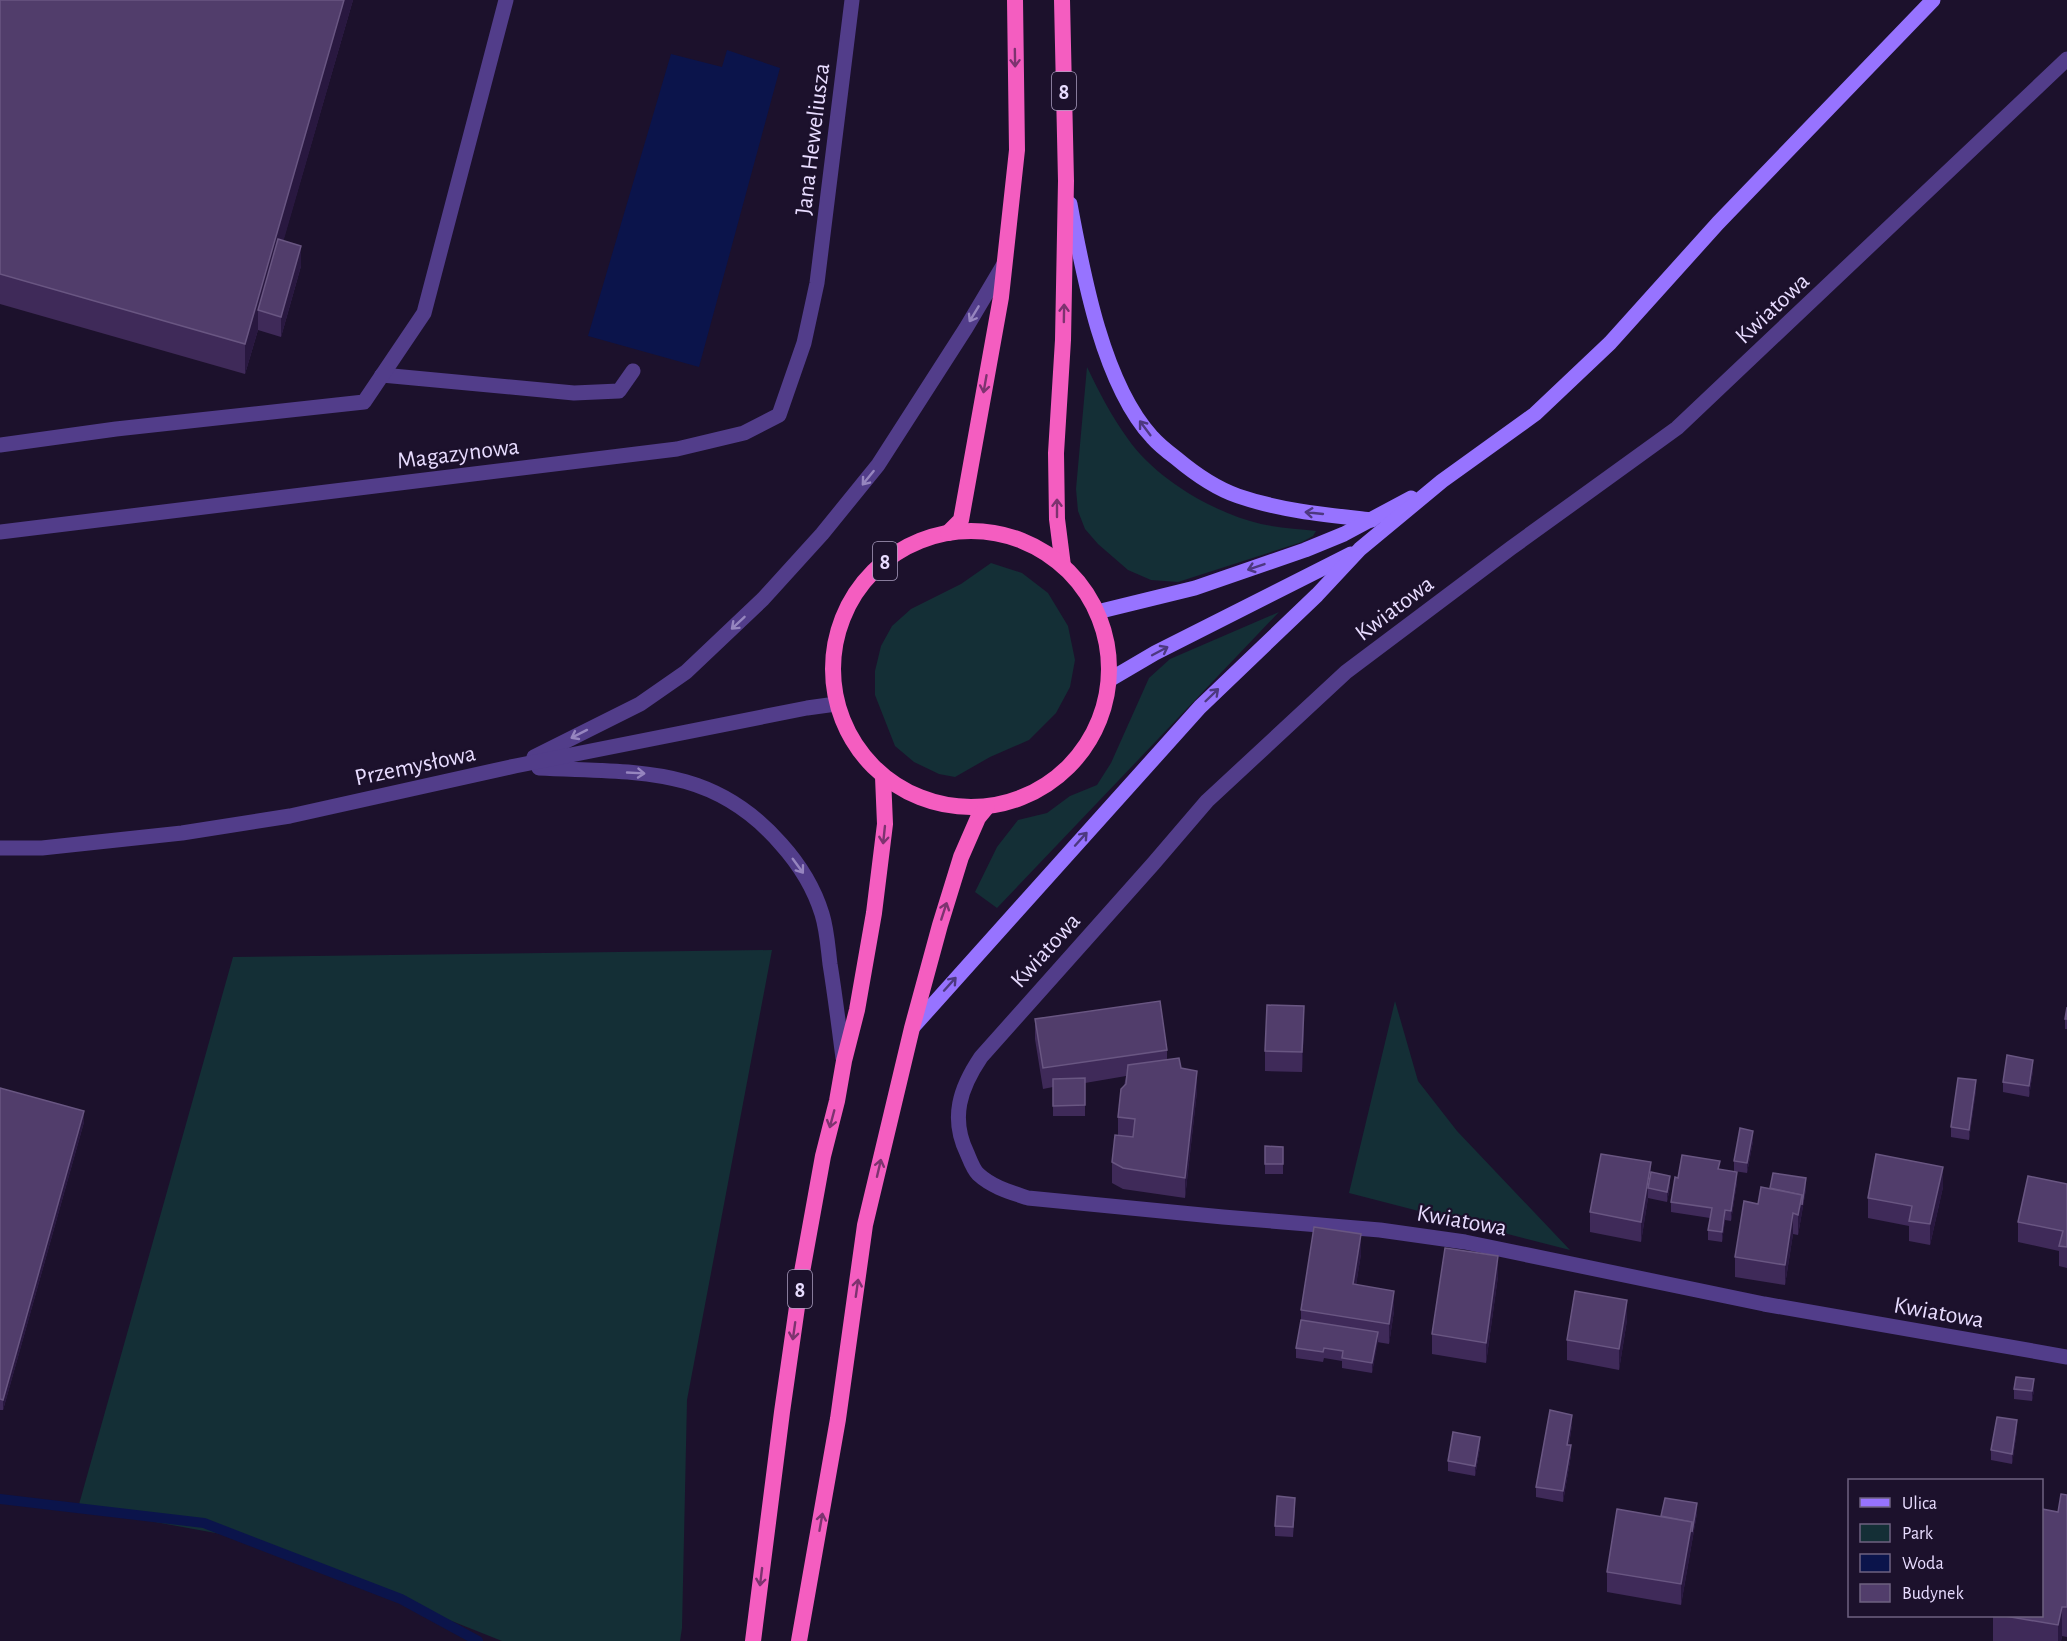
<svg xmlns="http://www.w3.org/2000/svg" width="2067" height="1641" font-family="'Alegreya Sans',sans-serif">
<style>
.green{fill:#142f36}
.water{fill:#0b144b}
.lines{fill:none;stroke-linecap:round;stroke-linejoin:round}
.stream{stroke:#0b144b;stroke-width:10}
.service{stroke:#523d8a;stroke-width:15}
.minor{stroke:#523d8a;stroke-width:15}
.tertiary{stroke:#523d8a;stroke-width:15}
.secondary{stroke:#9773ff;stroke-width:15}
.trunk{stroke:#f45dc0;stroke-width:16}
.wall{fill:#3f2a59}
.shaded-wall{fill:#291840}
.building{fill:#513d6b;stroke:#695682;stroke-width:1.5}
.oneway{stroke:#7d336f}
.oneway2{stroke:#9685bf}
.oneway3{stroke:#4d3880}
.labels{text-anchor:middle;stroke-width:4.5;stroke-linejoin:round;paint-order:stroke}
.shield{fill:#1c112c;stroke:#ab9fc0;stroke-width:1.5}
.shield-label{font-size:22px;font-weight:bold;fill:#e8dcff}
.street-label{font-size:24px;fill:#e8dcff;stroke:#1c112c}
</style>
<rect width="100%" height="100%" fill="#1c112c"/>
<g class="green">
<path d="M1087,367C1099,392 1112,417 1128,439C1156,479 1214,513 1261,524C1279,528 1298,529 1316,531L1313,536L1302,542L1178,582L1151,580L1128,570L1098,544L1085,529L1078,511L1076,489Z"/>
<polygon points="991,563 1022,573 1048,593 1068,626 1075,660 1070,687 1056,713 1029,740 990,757 955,777 939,774 914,762 895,746 875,695 875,671 881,646 892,626 911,609 961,584"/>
<polygon points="1279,612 997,908 975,892 997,847 1018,820 1047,813 1070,796 1097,785 1111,763 1149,678 1170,659"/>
<polygon points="772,950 687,1400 682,1628 680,1641 502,1641 243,1538 78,1508 233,957"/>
<polygon points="1395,1001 1418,1081 1457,1131 1570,1250 1349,1193"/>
</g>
<polygon class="water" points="727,50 780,68 699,367 588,336 671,54 722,67"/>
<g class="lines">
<polyline class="stream" points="0,1499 204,1523 401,1599 478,1641"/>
<g class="service">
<polyline points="382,375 574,393 619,391 633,371"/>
<polyline points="0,445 116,429 364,402 424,313 506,0"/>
</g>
<g class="minor">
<path d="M2067,59L1677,428L1511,548L1346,672L1207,801L1153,864L981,1057C960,1088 950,1118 967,1153C970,1160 973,1169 978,1174C992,1187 1010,1192 1028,1198L1223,1217L1380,1230L1465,1242L1764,1304L2067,1357"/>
<polyline points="0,532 677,449 744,433 779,415 804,343 817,283 852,0"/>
</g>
<g class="tertiary">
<polyline points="534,757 640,704 686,672 763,599 822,534 878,465 966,328 1004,264"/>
<path d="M539,768C635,773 712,764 781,844C799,864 814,888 822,914C827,930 828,948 830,964C835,995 839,1027 843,1058"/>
<polyline points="0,848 42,848 182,833 290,816 515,766 807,708 836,704"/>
</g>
<g class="secondary">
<path d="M1070,204C1083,274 1103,384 1152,437C1159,445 1168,452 1176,458C1195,474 1215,488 1238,496C1282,511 1327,515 1372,520"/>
<polyline points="1097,612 1195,588 1305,550 1344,534 1411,498"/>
<polyline points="1109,680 1155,653 1351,554"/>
<polyline points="912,1028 1200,707 1317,595 1360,549 1442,481 1535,414 1610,343 1718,223 1933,0"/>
</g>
<g class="trunk">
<polyline points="1062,0 1066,181 1063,340 1056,453 1057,519 1063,566"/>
<circle cx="971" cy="669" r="138"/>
<polyline points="948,533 961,520 1001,297 1017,150 1015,0"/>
<polyline points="753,1641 782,1412 802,1272 823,1156 837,1101 844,1061 857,1010 874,913 885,824 883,777"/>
<polyline points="799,1641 838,1419 865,1225 912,1028 940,925 961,857 978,818 987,807"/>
</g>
</g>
<g class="wall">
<polygon points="0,0 353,0 283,241 301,266 281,337 258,330 245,374 0,304"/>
<polygon points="2067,1007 2067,1029 2065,1029 2065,1019"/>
<polygon points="1035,1019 1167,1050 1167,1060 1181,1068 1197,1091 1185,1198 1123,1189 1112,1183 1112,1162 1118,1135 1118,1117 1126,1076 1085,1083 1085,1116 1053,1116 1053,1087 1043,1089 1035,1039"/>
<polygon points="1304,1027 1302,1072 1265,1071 1265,1051"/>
<polygon points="2033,1070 2029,1097 2003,1092 2003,1082"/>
<polygon points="0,1088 84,1122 3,1410 0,1410"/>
<polygon points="1976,1090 1969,1140 1951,1137 1951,1127"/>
<polygon points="1753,1141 1747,1173 1734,1171 1734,1161"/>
<polygon points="1265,1146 1283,1147 1283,1174 1265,1174"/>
<polygon points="1720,1169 1737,1182 1731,1221 1725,1220 1722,1242 1708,1240 1708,1230 1710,1218 1671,1212 1671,1202 1678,1178"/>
<polygon points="1651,1172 1670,1186 1667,1202 1648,1198 1641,1242 1590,1232 1590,1212"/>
<polygon points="2067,1184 2067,1268 2059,1266 2059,1251 2018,1242 2018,1222"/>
<polygon points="1943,1187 1930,1245 1909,1241 1909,1226 1868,1218 1868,1198"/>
<polygon points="1770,1188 1806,1189 1798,1235 1793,1234 1785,1285 1735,1277 1735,1257 1758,1204"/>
<polygon points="1361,1254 1356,1285 1394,1311 1389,1344 1377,1342 1372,1373 1342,1368 1342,1361 1324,1358 1323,1362 1296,1358 1296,1348 1301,1320 1301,1310"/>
<polygon points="1498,1276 1486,1363 1432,1354 1432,1334"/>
<polygon points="1627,1320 1619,1370 1567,1360 1567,1340"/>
<polygon points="2014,1389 2034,1390 2032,1401 2014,1399"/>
<polygon points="1572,1425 1569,1445 1571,1455 1563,1502 1536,1497 1536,1487"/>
<polygon points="2017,1430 2012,1464 1991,1460 1991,1450"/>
<polygon points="1480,1447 1475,1476 1448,1471 1448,1461"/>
<polygon points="2067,1495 2067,1637 2062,1636 2061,1641 1993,1641 1993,1616 2042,1616 2058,1512"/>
<polygon points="1295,1508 1293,1537 1275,1536 1275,1526"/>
<polygon points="1697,1513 1681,1605 1607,1592 1607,1572 1661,1516"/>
</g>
<g class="shaded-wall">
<polygon points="344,0 353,0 263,312 258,310 258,330 245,374 245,344"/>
<polygon points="301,246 301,266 281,337 281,317"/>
<polygon points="1304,1006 1304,1027 1302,1072 1302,1052"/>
<polygon points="2033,1060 2033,1070 2029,1097 2029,1086"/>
<polygon points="1197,1071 1197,1091 1185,1198 1185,1178"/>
<polygon points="1976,1080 1976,1090 1969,1140 1969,1130"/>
<polygon points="84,1111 84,1122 3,1410 3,1400"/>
<polygon points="1753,1131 1753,1141 1747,1173 1747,1163"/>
<polygon points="1651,1162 1651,1182 1648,1188 1648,1198 1641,1242 1641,1222"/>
<polygon points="1943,1167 1943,1187 1930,1245 1930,1224"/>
<polygon points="1737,1172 1737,1182 1731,1221 1731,1211"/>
<polygon points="1670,1176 1670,1186 1667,1202 1667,1192"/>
<polygon points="1806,1178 1806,1189 1798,1235 1798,1215 1802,1195"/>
<polygon points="1725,1210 1725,1220 1722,1242 1722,1232"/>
<polygon points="1793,1213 1793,1234 1785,1285 1785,1265"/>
<polygon points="1361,1234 1361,1254 1353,1304 1353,1284"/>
<polygon points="1498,1256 1498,1276 1486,1363 1486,1343"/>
<polygon points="1394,1291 1394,1311 1389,1344 1389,1324"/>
<polygon points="1627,1300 1627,1320 1619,1370 1619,1349"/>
<polygon points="1378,1332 1378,1342 1372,1373 1372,1363"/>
<polygon points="2034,1379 2034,1390 2032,1401 2032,1391"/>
<polygon points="1572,1415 1572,1425 1567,1455 1567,1445"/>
<polygon points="2017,1420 2017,1430 2012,1464 2012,1454"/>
<polygon points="1480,1437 1480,1447 1475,1476 1475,1466"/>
<polygon points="1571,1445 1571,1455 1563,1502 1563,1491"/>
<polygon points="1697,1503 1697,1513 1681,1605 1681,1584 1692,1522"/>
<polygon points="2062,1607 2062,1636 2061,1641 2058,1641 2058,1625"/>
</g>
<g class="building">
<polygon points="0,0 344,0 245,344 0,274"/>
<polygon points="278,239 301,246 281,317 258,310"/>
<polygon points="1160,1001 1167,1050 1043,1068 1035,1019"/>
<polygon points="1267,1005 1304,1006 1302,1052 1265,1051"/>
<polygon points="2067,1007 2067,1019 2065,1019"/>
<polygon points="2007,1055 2033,1060 2029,1086 2003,1082"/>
<polygon points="1179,1058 1181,1068 1197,1071 1185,1178 1123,1168 1112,1162 1115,1135 1133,1137 1135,1119 1118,1117 1121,1089 1126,1084 1128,1065"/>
<polygon points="1085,1078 1085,1105 1053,1106 1053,1079"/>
<polygon points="1958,1078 1976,1080 1969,1130 1951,1127"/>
<polygon points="0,1088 84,1111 3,1400 0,1399"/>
<polygon points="1740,1128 1753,1131 1747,1163 1734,1161"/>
<polygon points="1265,1146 1283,1147 1283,1164 1265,1164"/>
<polygon points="1601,1154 1651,1162 1641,1222 1590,1212"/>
<polygon points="1876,1154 1943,1167 1930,1224 1909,1221 1912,1206 1868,1198"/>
<polygon points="1682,1155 1720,1161 1718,1169 1737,1172 1731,1211 1725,1210 1722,1232 1708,1230 1712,1208 1671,1202 1675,1177 1678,1178"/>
<polygon points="1651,1172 1670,1176 1667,1192 1648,1188"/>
<polygon points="1773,1173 1806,1178 1802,1205 1802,1195 1770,1188"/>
<polygon points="2028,1176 2067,1184 2067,1247 2059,1246 2063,1231 2018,1222"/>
<polygon points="1761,1187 1802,1195 1798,1215 1793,1213 1785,1265 1735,1257 1744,1201 1758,1204"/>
<polygon points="1314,1227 1361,1234 1353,1284 1394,1291 1389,1324 1301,1310"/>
<polygon points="1445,1248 1498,1256 1486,1343 1432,1334"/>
<polygon points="1575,1291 1627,1300 1619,1349 1567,1340"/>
<polygon points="1301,1320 1378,1332 1372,1363 1342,1358 1343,1351 1324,1348 1323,1352 1296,1348"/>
<polygon points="2016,1377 2034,1379 2032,1391 2014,1389"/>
<polygon points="1550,1410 1572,1415 1567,1445 1571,1445 1563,1491 1536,1487"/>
<polygon points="1997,1417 2017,1420 2012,1454 1991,1450"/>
<polygon points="1453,1432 1480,1437 1475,1466 1448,1461"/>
<polygon points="2061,1494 2067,1495 2067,1607 2062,1607 2058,1625 2005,1616 2042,1616 2042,1509 2058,1512"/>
<polygon points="1277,1496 1295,1498 1293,1527 1275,1526"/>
<polygon points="1665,1498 1697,1503 1692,1532 1692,1522 1661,1516"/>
<polygon points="1617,1509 1692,1522 1681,1584 1607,1572"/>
</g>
<defs><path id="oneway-shaft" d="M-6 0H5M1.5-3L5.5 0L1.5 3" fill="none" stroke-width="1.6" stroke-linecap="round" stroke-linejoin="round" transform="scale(1.5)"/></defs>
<g class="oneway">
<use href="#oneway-shaft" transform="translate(1015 58) rotate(89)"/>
<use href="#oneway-shaft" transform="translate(1064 313) rotate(-89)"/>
<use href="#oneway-shaft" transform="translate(985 384) rotate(100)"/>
<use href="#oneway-shaft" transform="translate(1057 508) rotate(-90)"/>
<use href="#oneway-shaft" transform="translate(884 835) rotate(96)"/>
<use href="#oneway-shaft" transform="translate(944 911) rotate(-72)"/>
<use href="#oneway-shaft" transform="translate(832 1119) rotate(105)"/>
<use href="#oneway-shaft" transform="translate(879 1168) rotate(-77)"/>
<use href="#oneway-shaft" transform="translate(857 1288) rotate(-82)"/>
<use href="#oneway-shaft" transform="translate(794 1331) rotate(98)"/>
<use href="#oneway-shaft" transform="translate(821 1522) rotate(-80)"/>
<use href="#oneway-shaft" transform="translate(761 1577) rotate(97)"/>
</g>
<g class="oneway2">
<use href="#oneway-shaft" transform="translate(974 314) rotate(121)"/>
<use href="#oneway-shaft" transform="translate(868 478) rotate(129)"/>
<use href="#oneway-shaft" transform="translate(738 623) rotate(137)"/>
<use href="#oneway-shaft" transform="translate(579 734) rotate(153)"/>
<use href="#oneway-shaft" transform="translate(636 773) rotate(3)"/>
<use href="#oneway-shaft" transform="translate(798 866) rotate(54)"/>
</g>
<g class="oneway3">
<use href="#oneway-shaft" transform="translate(1145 428) rotate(-127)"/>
<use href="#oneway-shaft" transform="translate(1314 513) rotate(-174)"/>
<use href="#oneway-shaft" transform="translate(1256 567) rotate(161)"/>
<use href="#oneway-shaft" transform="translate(1160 651) rotate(-28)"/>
<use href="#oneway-shaft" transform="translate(1212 695) rotate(-44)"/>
<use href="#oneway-shaft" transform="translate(1081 839) rotate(-48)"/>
<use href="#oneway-shaft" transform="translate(950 984) rotate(-48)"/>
</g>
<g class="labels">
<g class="shield">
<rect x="1052" y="72" width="24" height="38" rx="4.5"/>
<rect x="873" y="542" width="24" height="38" rx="4.5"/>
<rect x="788" y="1270" width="24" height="38" rx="4.5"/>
</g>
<g class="shield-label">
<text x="1064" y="99">8</text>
<text x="885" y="569">8</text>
<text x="800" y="1297">8</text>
</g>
<g class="street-label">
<text transform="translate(812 139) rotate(-83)" y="8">Jana Heweliusza</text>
<text transform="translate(1772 308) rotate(-43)" y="8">Kwiatowa</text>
<text transform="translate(458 453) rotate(-7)" y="8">Magazynowa</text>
<text transform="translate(1394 608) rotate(-37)" y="8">Kwiatowa</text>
<text transform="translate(415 765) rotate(-12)" y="8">Przemysłowa</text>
<text transform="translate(1045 950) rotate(-48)" y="8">Kwiatowa</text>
<text transform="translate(1462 1220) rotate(10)" y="8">Kwiatowa</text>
<text transform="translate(1939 1312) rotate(10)" y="8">Kwiatowa</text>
</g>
</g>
<rect x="1848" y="1479" width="195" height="138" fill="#1c112c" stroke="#6e6280" stroke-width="1.5"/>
<rect x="1860" y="1498" width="30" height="9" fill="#9773ff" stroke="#6e6280" stroke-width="1.5"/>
<text x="1902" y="1509" font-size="18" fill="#e8dcff">Ulica</text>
<rect x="1860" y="1524" width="30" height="18" fill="#142f36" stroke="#6e6280" stroke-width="1.5"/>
<text x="1902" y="1539" font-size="18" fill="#e8dcff">Park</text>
<rect x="1860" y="1554" width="30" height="18" fill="#0b144b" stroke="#6e6280" stroke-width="1.5"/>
<text x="1902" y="1569" font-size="18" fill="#e8dcff">Woda</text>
<rect x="1860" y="1584" width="30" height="18" fill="#513d6b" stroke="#6e6280" stroke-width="1.5"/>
<text x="1902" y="1599" font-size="18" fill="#e8dcff">Budynek</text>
</svg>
